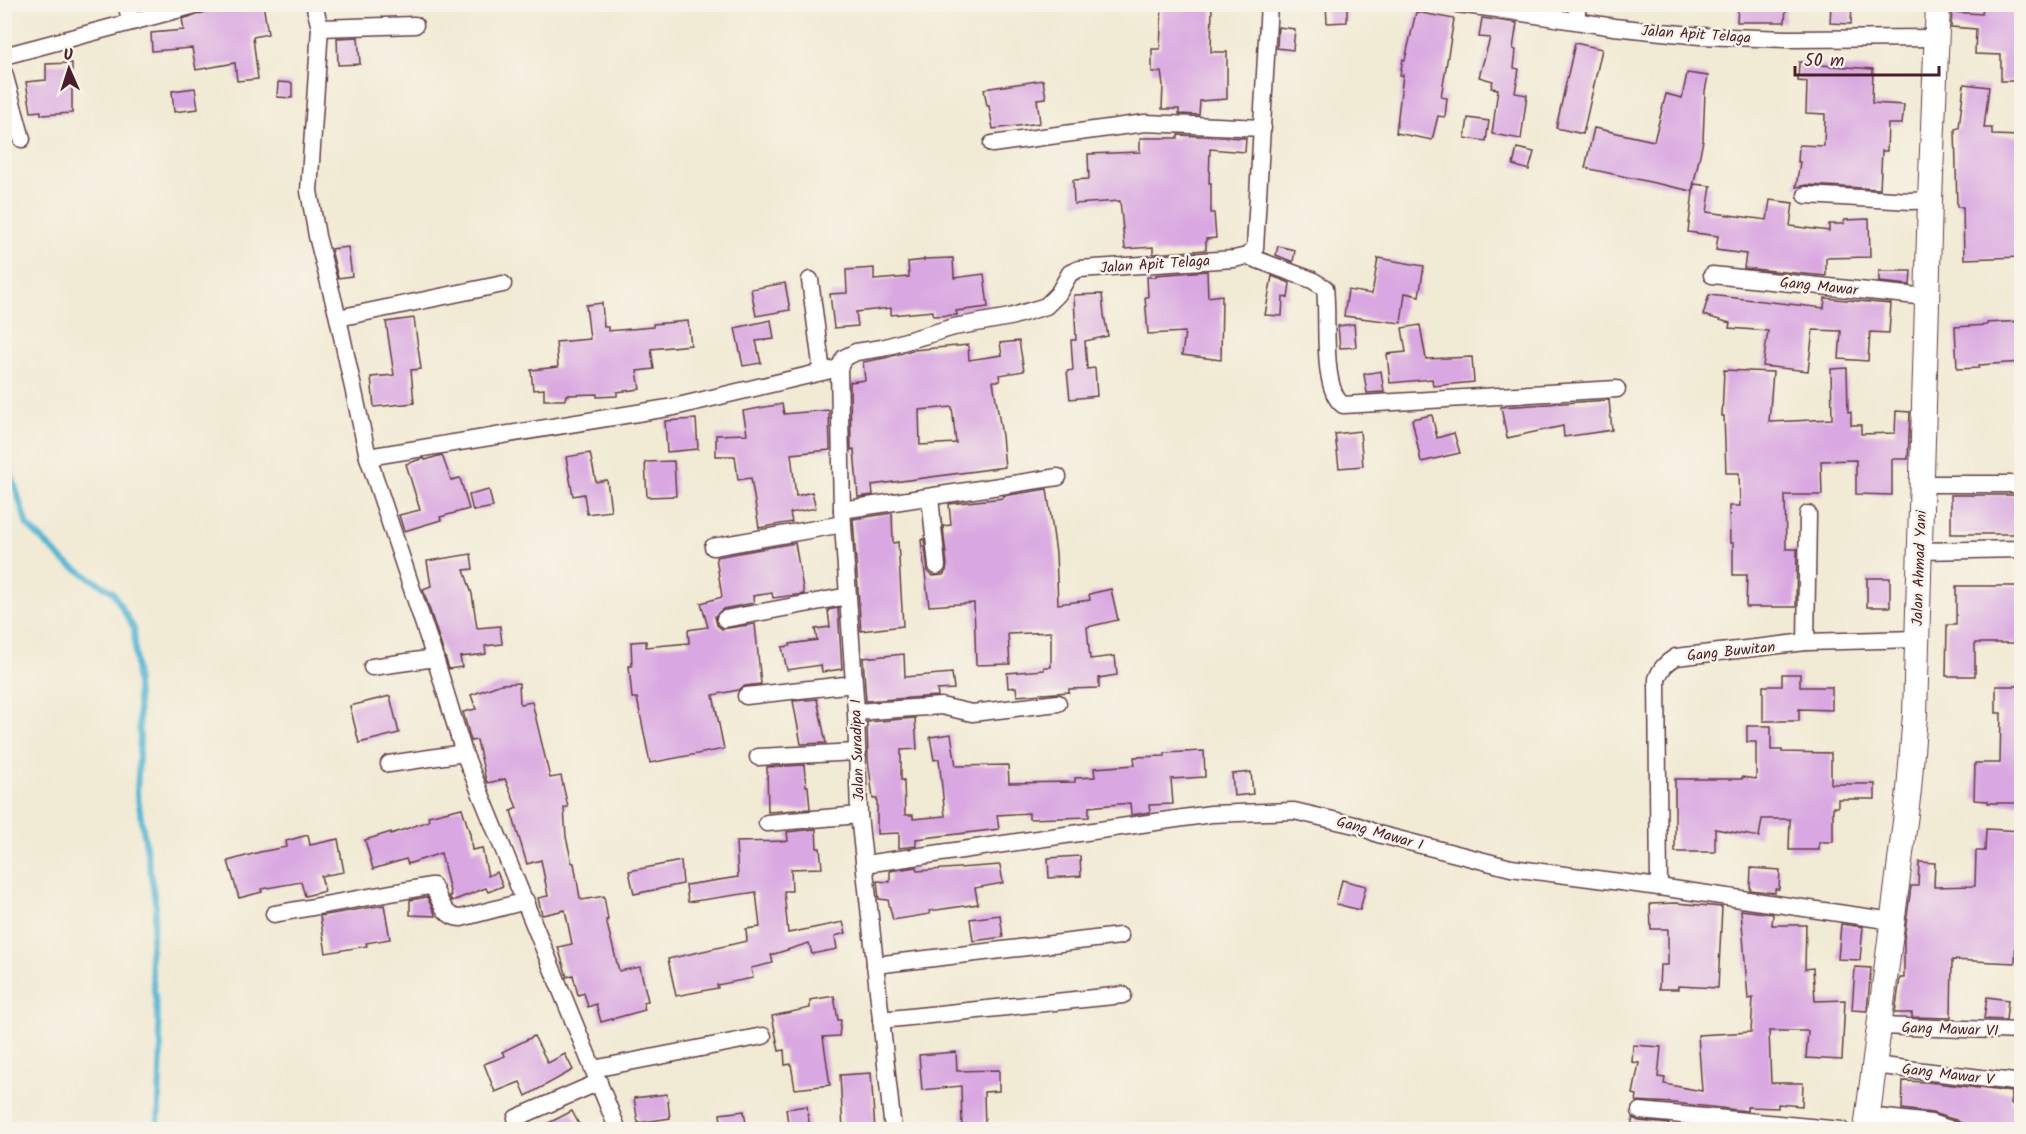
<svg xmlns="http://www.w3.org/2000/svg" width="2026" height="1134" font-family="Kalam,sans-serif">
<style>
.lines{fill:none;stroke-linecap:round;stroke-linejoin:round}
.stream{stroke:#54b7d3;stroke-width:6}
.building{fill:#d9a7e1;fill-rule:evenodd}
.street-casing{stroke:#633d44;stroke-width:19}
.secondary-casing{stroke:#633d44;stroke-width:26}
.street{stroke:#fff;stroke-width:16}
.secondary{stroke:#fff;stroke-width:24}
.labels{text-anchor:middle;stroke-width:5;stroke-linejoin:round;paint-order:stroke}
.street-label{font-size:15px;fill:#4a1f2b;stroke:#f7f3e8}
</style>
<rect width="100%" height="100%" fill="#f7f3e8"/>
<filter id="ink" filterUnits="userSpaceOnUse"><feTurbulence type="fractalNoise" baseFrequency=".0167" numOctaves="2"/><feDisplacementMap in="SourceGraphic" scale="12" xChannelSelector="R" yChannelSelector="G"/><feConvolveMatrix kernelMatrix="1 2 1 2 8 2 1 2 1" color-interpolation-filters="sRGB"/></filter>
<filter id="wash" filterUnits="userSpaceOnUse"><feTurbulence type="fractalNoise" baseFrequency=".008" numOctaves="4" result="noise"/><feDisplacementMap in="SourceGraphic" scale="24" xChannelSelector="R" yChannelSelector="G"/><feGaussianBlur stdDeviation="1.35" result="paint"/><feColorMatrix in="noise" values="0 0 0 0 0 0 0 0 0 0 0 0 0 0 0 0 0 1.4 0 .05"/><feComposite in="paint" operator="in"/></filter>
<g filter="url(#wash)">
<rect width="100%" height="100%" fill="#f1ead4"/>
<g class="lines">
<polyline class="stream" points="4,450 27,525 65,562 113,592 134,629 140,739 137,793 156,906 150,957 161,1046 158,1130"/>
</g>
<g id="blocks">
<g class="building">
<polygon points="247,4 263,4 268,34 253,37 258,79 237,81 235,63 196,70 192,48 152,51 151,33 184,30 182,19 206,12"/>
<polygon points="1162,4 1212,4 1211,52 1227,52 1227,99 1200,101 1199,115 1179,114 1179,109 1162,109 1163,85 1161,72 1152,72 1152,49 1160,49"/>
<polygon points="1326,4 1347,4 1347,22 1327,23"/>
<polygon points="1831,4 1852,4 1851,24 1830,23"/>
<polygon points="1738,5 1786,7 1785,22 1737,22"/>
<polygon points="1983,6 2022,8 2021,30 2019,30 2020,81 2001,81 2001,55 1975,54 1976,29 1951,27 1952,12 1982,14"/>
<polygon points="1416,12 1454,19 1441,97 1447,98 1445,117 1438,116 1432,140 1396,133 1403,75 1400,75 1403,59 1405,60"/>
<polygon points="1482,18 1517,23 1513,49 1516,50 1514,68 1519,69 1515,93 1527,95 1521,139 1492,134 1498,89 1491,88 1493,81 1479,77 1490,38 1479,37"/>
<polygon points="1278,27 1295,29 1293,50 1277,48"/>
<polygon points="358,37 360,64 338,65 337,38"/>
<polygon points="1575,43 1602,49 1583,134 1556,128"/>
<polygon points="1799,62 1821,63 1821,65 1873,69 1872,103 1904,105 1902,124 1888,124 1887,151 1882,151 1880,189 1807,185 1796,187 1800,162 1798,162 1799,145 1824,146 1825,114 1806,113 1807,82 1798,81"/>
<polygon points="72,63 72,113 41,115 41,111 31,112 26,82 46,80 46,64"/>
<polygon points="1687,73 1708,76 1705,91 1703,141 1692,191 1585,168 1594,128 1654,141 1666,94 1682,98"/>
<polygon points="1043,80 1046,98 1037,99 1040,123 993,129 989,106 987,106 984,89"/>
<polygon points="278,82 292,83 292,98 277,97"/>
<polygon points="1964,84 1989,87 1984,128 1992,128 1992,135 2022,136 2022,257 1964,259 1963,207 1957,207 1955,129 1959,128"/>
<polygon points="195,88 198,109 174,112 172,91"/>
<polygon points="1468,118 1489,121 1486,141 1465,138"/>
<polygon points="1178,135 1246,138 1245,152 1210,149 1209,183 1211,183 1211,213 1214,213 1216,238 1206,239 1206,250 1153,254 1153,247 1125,249 1120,201 1074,204 1073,180 1089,179 1088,154 1140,152 1140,138 1178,138"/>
<polygon points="1517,148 1534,152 1529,170 1513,165"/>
<polygon points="1694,184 1711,186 1707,212 1767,220 1770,200 1793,203 1790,226 1829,231 1829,224 1844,224 1844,220 1869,219 1870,257 1826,258 1826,276 1744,268 1746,254 1716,250 1718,236 1688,232"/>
<polygon points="1278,246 1295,250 1293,262 1276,255"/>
<polygon points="348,247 352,276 338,278 331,249"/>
<polygon points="953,258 954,278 984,274 988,307 956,311 957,315 933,316 933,311 891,315 891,308 856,312 858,326 834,328 830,294 847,293 846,270 874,268 874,280 909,277 908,262 924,260 924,259"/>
<polygon points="1378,258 1424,266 1419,296 1405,293 1401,323 1344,316 1348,290 1372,294"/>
<polygon points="1207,271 1208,297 1222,295 1221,360 1182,355 1185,332 1148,334 1145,297 1148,297 1147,277 1156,277 1156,275"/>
<polygon points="1879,271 1911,271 1910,285 1879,282"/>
<polygon points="1272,276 1290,283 1288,298 1283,297 1282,316 1265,315"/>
<polygon points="785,283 790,310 756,316 751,289"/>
<polygon points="1102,294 1104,315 1108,336 1085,341 1087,369 1095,368 1097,396 1070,399 1067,371 1073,370 1071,340 1076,340 1074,295"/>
<polygon points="1709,295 1824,308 1825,298 1891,304 1889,333 1870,332 1868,361 1839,359 1841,331 1813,330 1808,371 1763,366 1768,331 1729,328 1730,323 1703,315"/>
<polygon points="602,303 604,327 608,327 608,331 653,327 653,324 688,321 691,345 651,349 654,369 637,371 640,389 617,392 617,396 597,397 597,394 566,395 565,400 544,400 544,389 533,390 531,370 558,367 556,342 590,339 586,305"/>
<polygon points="414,318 421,369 411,370 414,403 374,407 371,377 394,375 386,322"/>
<polygon points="771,320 774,339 756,341 761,363 743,366 735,328"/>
<polygon points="2022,321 2022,362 1979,365 1979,368 1957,369 1955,327 1987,325 1987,323"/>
<polygon points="1354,324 1356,347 1340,348 1338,326"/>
<polygon points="1420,325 1426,359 1472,357 1474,382 1433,386 1432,379 1390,383 1387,354 1406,352 1402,328"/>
<path d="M1019,341L1024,371L999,375L1000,381H993L1002,436L1005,467L872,485L873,495L858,497L854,449L851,450L850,382L865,380L863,362L885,358L913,350L968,345L969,360L1002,355L1000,343ZM952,407L956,443L920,445L919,410Z"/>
<polygon points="1847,368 1848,412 1851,412 1851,425 1861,425 1861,434 1895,433 1896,411 1910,412 1908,459 1892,459 1892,495 1856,494 1856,460 1821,461 1822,495 1785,495 1786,549 1797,549 1796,607 1746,607 1747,575 1733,575 1733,543 1730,543 1729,506 1740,506 1739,473 1726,473 1724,416 1722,416 1724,370 1773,372 1769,422 1832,419 1831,369"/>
<polygon points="1381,371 1384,392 1367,393 1364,374"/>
<polygon points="1609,400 1612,430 1564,437 1563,426 1507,438 1501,407"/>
<polygon points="782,404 784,414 829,410 830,450 791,454 796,496 812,492 816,508 790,513 792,522 759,528 751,478 738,480 735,456 716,456 716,435 747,434 743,411"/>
<polygon points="1432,415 1437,438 1454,433 1460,453 1421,462 1412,419"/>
<polygon points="696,419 698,449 667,452 665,421"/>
<polygon points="1360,431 1363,466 1339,468 1335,434"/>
<polygon points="590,453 596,482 607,480 611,511 587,514 584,494 573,496 566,457"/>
<polygon points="442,455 451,480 460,478 469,509 440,517 441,520 404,531 399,515 420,510 406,464 424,458 425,460"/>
<polygon points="674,461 676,496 647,497 645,462"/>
<polygon points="1047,489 1056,553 1058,604 1090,600 1089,594 1111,589 1118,620 1087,627 1090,659 1115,656 1117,675 1099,678 1099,688 1069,689 1069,692 1017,696 1016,687 1008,688 1007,673 1044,670 1044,667 1051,667 1051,632 1008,634 1010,664 976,665 974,603 929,606 921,540 924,539 928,572 933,576 943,575 946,571 947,565 943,526 951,525 949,504 1003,498 1003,496"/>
<polygon points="489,490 493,507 473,511 469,495"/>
<rect x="1951" y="495" width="71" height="39"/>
<polygon points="892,513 893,543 898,542 903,626 861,631 853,519"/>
<polygon points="795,543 804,594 773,598 772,593 753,596 754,603 723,609 715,616 717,625 722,629 755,624 761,684 745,686 738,690 713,695 724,749 650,763 637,698 632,698 629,666 632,666 631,642 646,641 646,647 689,643 688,630 708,627 701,603 722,597 716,557"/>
<polygon points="471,554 473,569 464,570 472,594 477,628 500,626 502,644 485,646 486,654 460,657 462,667 449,669 423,589 431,586 427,561"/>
<rect x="1867" y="578" width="23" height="29"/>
<polygon points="1956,586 2022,586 2022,643 1975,643 1975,676 1946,676 1947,625 1956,625"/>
<polygon points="838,608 842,669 822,672 821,665 787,670 782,647 790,646 790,644 817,640 815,629 830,627 828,610"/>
<polygon points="904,654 905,677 952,673 954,689 937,690 938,696 866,701 863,658"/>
<polygon points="1782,674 1800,674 1800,687 1832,687 1832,710 1799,709 1799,721 1763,721 1763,686 1782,686"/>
<polygon points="519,683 520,704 532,702 550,778 561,776 568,807 564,808 566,837 572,863 574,863 580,898 582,900 604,896 608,920 606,920 619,971 640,967 648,1001 643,1002 645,1010 601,1022 596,1004 588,1007 584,993 578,995 573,975 567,977 558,947 572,944 565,910 542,915 538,898 548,896 541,860 527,864 511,811 517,808 505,779 488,783 486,780 477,740 471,741 463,712 476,709 471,695 501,684"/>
<polygon points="1996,686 2022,686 2022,803 1988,803 1988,801 1974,800 1975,763 2000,763 2001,713 1996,713"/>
<polygon points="390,696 399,733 359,743 350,706"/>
<polygon points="817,699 826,743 801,744 793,701"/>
<polygon points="915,718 917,749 901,750 901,780 904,780 905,815 913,815 913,819 945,816 939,759 934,760 930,737 951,734 956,766 1008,765 1009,783 1075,782 1075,778 1095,777 1094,768 1135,765 1134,757 1165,756 1165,753 1204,751 1205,777 1171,779 1173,804 1149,805 1150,812 1131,815 1130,803 1089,807 1089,817 1029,819 1029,813 997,815 999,829 916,839 916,846 899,848 899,833 877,834 877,799 873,799 868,759 867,722"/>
<polygon points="1747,726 1771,726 1771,750 1782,750 1782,752 1831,753 1831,784 1875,784 1875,799 1838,799 1838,807 1833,807 1833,842 1819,842 1819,850 1789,850 1790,819 1762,819 1759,837 1715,829 1715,852 1675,852 1675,779 1742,779 1742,777 1756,779 1756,742 1747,742"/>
<polygon points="804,765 806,786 808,786 810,809 768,812 767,767"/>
<polygon points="1251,772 1253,794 1234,796 1232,774"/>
<polygon points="462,808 470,834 472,850 482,848 488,876 497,872 503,886 488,892 486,888 452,901 449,896 451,896 441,853 408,864 406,859 373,869 365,840 391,832 391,834 429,821 428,816"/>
<polygon points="816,829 817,848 820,848 822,868 791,869 792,891 784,891 788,933 843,922 846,933 835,936 837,949 812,954 809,943 771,955 773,963 751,968 753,978 717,985 718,988 676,996 668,959 747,941 746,929 760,927 756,892 688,902 686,885 738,877 736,842 788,841 787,832"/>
<polygon points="1986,829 2022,831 2022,933 2016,933 2015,963 1952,960 1951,1018 1912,1017 1912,1013 1895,1013 1900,978 1904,978 1904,939 1911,886 1918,886 1919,862 1935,863 1934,887 1975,886 1976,851 1985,851"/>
<polygon points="308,835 310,845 338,839 344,872 321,876 325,891 305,896 301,882 261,889 262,892 239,898 228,861 260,852 287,847 286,841"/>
<polygon points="1080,856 1081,876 1049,878 1048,858"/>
<polygon points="681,861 683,884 634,894 629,871"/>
<polygon points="1000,865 1003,883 975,888 978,904 929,911 930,914 893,920 888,900 879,899 877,881 890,882 890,871 916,867 917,871"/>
<polygon points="1751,868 1780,870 1779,889 1775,889 1775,893 1750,890"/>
<polygon points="1342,880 1366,886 1360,910 1336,904"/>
<polygon points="427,897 436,916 410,915 410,900"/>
<polygon points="1676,903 1722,907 1718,988 1678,986 1678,989 1659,989 1660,965 1668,965 1668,929 1651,929 1650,904"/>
<polygon points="384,905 390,939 366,943 367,946 326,953 320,916"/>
<polygon points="1741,910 1773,914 1772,925 1806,925 1805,969 1813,968 1815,1001 1845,1000 1842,1060 1806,1058 1808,1031 1769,1031 1771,1083 1803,1083 1802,1106 1778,1104 1778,1108 1747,1107 1747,1111 1674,1103 1636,1101 1637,1095 1633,1094 1639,1063 1632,1062 1633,1045 1661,1047 1658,1077 1665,1078 1664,1084 1702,1091 1698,1035 1751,1032 1753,998 1748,999"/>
<polygon points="1000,915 1003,937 973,941 970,919"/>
<polygon points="1841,924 1863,927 1860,960 1838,959"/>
<polygon points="1855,967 1871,968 1867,1011 1852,1010"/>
<polygon points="834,996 838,1020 841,1020 839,1036 823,1037 830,1085 795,1089 791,1064 785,1065 784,1050 779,1051 772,1016 810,1008 810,1000"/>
<polygon points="1987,997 2008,1000 2006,1020 1984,1019"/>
<polygon points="534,1036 548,1063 565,1054 573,1070 526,1096 520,1082 495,1092 484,1064 505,1056 502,1052"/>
<polygon points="956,1052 957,1071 999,1070 999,1091 984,1092 985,1130 962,1130 961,1086 922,1090 919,1055"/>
<polygon points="871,1073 875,1130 843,1130 840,1075"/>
<polygon points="1903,1081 1927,1082 2012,1092 2011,1104 2022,1105 2022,1130 1963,1130 1961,1123 1956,1120 1932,1113 1902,1109"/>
<polygon points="667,1094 670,1118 638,1123 634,1098"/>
<polygon points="807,1106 810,1130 789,1130 786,1109"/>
<polygon points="572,1111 582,1130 535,1130"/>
<polygon points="744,1111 747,1130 722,1130 720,1114"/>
<polygon points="1633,1118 1639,1121 1669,1124 1668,1130 1630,1130"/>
</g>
</g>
</g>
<g filter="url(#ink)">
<use href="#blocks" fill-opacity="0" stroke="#633d44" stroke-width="1.5"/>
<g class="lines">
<defs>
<g id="street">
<polyline points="126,4 131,22"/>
<polyline points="314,4 320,28 309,191 317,236 338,318 368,457 435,658 464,753 618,1130"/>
<polyline points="1457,4 1497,9 1614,27 1700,36 1787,39 1936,38"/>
<polyline points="1576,20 1578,4"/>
<polyline points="320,28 415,25"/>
<polyline points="4,56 199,4"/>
<polyline points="4,73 22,139"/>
<polyline points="992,144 1145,123 1263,128"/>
<polyline points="1806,195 1911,201 1930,200"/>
<path d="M1247,256L1312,280L1325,288C1329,315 1320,389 1343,405L1617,389"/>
<polyline points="1712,275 1927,297"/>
<polyline points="810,280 822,372"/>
<polyline points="338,318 503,284"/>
<polyline points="368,457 674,407 839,368"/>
<polyline points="1922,484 2022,484"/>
<polyline points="930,497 937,566"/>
<polyline points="842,510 1058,477"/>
<polyline points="713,547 843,524"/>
<polyline points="1920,551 2022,549"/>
<polyline points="725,619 848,596"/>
<polyline points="1806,642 1808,514"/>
<polyline points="372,667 435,658"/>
<polyline points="746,696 854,684"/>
<polyline points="856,712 941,706 972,713 1058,703"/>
<polyline points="758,757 857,752"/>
<polyline points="389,764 464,753"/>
<polyline points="767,823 859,815"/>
<polyline points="865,864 1211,814 1294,811 1359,826 1378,834 1511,868 1659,887 1893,921"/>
<path d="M1659,887L1657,679C1661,668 1666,663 1676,657L1806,642L1917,639"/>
<path d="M274,914L430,886H433C440,900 444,918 461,918L526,901"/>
<polyline points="875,965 1120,936"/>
<polyline points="881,1020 1123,995"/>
<polyline points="1879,1026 2022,1031"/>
<polyline points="1874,1065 2022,1083"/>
<polyline points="593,1069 763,1036"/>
<polyline points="1640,1111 1841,1130"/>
<polyline points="1868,1116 1931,1123 1953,1130"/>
<polyline points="516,1118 599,1082"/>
<polyline points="893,1130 859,815 856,712 842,510 839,368 844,358 856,352 882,348 954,327 1010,317 1046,306 1058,294 1070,273 1079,269 1234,259 1247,256 1255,248 1269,4"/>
</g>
<polyline id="secondary" points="1866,1130 1909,790 1915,714 1930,200 1938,4"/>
</defs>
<use href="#street" class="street-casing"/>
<use href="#secondary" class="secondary-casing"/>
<use href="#street" class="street"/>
<use href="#secondary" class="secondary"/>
</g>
</g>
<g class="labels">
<g class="street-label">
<text transform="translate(1696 34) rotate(4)" y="5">Jalan Apit Telaga</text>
<text transform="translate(1155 264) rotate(-4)" y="5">Jalan Apit Telaga</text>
<text transform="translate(1819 286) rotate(6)" y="5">Gang Mawar</text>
<text transform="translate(1919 568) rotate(-88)" y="5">Jalan Ahmad Yani</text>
<text transform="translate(1731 651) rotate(-6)" y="5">Gang Buwitan</text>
<text transform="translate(857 750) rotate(-92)" y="5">Jalan Suradipa I</text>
<text transform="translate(1380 833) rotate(16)" y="5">Gang Mawar I</text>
<text transform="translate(1950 1029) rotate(2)" y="5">Gang Mawar VI</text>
<text transform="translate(1948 1074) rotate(7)" y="5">Gang Mawar V</text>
</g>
</g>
<rect width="2026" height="1134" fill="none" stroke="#f7f3e8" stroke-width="24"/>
<g transform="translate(69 69) rotate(357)" stroke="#f7f3e8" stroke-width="4.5" paint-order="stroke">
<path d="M0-4.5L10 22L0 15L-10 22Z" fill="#4a1f2b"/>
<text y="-9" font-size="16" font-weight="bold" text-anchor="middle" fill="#4a1f2b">U</text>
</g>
<path d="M1795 66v9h144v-9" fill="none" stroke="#4a1f2b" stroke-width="3"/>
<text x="1804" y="66" font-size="18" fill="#4a1f2b" stroke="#f7f3e8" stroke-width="4.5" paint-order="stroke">50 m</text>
</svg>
